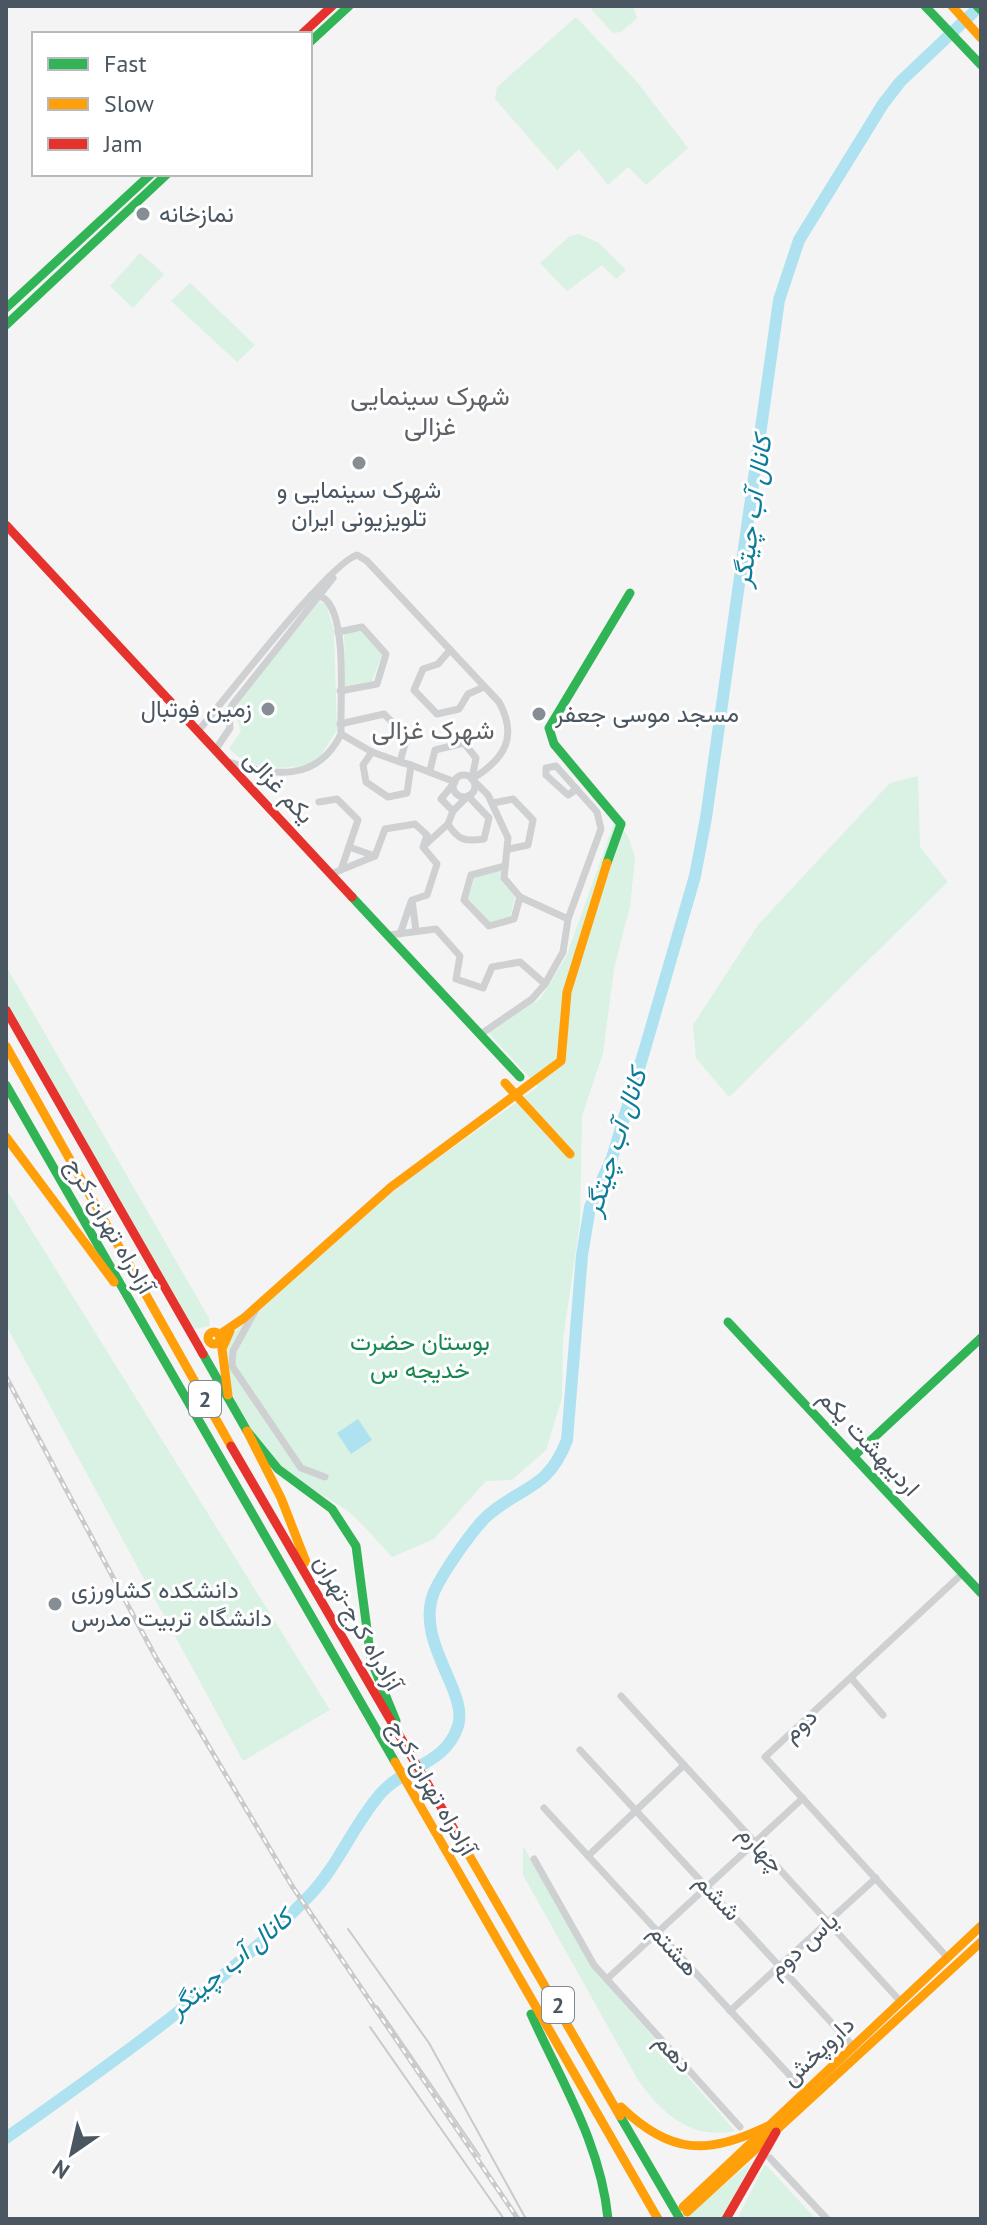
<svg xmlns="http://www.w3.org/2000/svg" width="987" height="2225" font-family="'PT Sans',Vazirmatn,sans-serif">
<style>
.green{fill:#d9f2e3}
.water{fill:#aee2f0}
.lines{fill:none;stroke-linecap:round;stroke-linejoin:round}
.river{stroke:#aee2f0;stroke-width:12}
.street{stroke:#ced0d2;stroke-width:7}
.fast{stroke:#30b455;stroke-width:9}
.slow{stroke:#ff9f0a;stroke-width:9}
.jam{stroke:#e5322d;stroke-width:9}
.tram{stroke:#c9cacc;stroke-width:2}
.rail-casing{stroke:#c9cacc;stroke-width:5}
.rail{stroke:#fff;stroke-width:2;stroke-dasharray:6;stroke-linecap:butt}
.poi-dot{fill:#868d94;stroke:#fff;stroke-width:3}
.labels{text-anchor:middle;stroke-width:6;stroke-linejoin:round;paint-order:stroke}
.shield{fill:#fff;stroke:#808990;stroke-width:2}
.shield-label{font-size:22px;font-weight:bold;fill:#4a5661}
.poi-label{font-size:24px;fill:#4a5661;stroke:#fff;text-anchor:start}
.street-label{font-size:24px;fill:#4a5661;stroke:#fff}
.park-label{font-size:24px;fill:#17864f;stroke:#fff}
.neighbourhood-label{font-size:26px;fill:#5f6368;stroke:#fff}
.water-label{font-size:26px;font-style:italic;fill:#0c7c9b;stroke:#fff}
</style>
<rect width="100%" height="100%" fill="#f4f4f4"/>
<g class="green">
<polygon points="592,6 633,6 637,18 621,32 613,33 592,10"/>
<polygon points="576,17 637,82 688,148 646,185 628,167 608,185 579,149 557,170 495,99 497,87"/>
<polygon points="579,234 599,243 626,270 616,279 602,265 567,291 540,263 570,236"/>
<polygon points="140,253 164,274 133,308 110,286"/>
<polygon points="190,283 255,345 237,362 171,301"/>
<path d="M319,602L326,604L334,631L337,730L317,762C287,770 254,773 229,749L241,731L234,708Z"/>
<polygon points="363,631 382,654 372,681 345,686 344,633"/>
<polygon points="918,776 920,847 948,882 729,1097 696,1058 693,1025 758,925 890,783"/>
<path d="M615,820L628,836L635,858L630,906L614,969L603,1053L582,1116L580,1222L563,1340L562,1398L546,1450L512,1480L486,1481L434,1539L392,1557C378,1542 364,1525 349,1512C331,1498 308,1490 291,1475C253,1442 214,1386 231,1335L398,1187L538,1087L488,1032L540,999L566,957Z"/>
<polygon points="500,871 501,880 515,897 510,917 490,922 468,898 475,876"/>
<polygon points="6,966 209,1318 210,1326 195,1329 191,1326 6,1002"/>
<polygon points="6,1189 330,1710 243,1761 6,1325"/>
<path d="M523,1846L592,1967L735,2131C690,2140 663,2114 638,2080L523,1875Z"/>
<polygon points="752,2161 723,2219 692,2219 689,2214"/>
<polygon points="765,2164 816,2219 737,2219"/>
</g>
<polygon class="water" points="358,1419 372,1440 351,1454 337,1433"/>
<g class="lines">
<path class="river" d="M6,2138C110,2064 220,1988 309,1896C339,1865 354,1823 382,1792C406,1766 446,1764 458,1726C469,1692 414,1641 434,1592C443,1572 471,1532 486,1517C521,1485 547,1492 567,1440L582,1255L590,1207L612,1158L646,1045L695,876L706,818L779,300L799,240L883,104L900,82L980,6"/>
<g class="street">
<polyline points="338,632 362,627 386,654 377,684 340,691"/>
<polyline points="450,650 438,664 423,669 414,690 437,714 459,709 468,694 484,687"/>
<polyline points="340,724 384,714 407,737 400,762 372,752 341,734"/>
<path d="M198,731C225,700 329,563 357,555L367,561L499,702C519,738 503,760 472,779"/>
<polyline points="216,749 230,728 229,711 233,704 333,578"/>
<polyline points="372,752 363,765 366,782 388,797 407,793 411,765 400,762"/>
<path d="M229,762C272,776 317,783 341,734C340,703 347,626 328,602C324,596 318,596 311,595"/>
<polyline points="411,765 455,782 441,799 453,811"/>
<polyline points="430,770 435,750 464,743 476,758 472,779"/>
<circle cx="464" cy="786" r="11"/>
<polyline points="472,779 488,795 508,838 504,878 520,897 568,919"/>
<polyline points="319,802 337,799 358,820 341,870"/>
<polyline points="493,803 513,799 533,820 528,845 509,849"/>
<path d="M425,845L448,824C458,840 465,842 484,839L489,818L468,796L453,811L448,824"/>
<polyline points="349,847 375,856"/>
<polyline points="505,866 471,875 464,900 489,926 514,919 520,897"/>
<polyline points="331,874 375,856 385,829 415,824 427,835 423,847 437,864 427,895 412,900 416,931"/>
<polyline points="400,934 411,902"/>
<polyline points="389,935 436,929 460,956 456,979 483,988 492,967 520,962 545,984"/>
<polyline points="481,1034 532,999 545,984 563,952 568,919 601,829 597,812 556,766 546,768 546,775 568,795 577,789"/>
<polyline points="255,1311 233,1351 232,1366 301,1468 325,1477"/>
<polyline points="852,1679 883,1715"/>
<polyline points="621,1696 901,2002"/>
<polyline points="580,1750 853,2046"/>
<polyline points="544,1808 805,2092"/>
<polyline points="588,1856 684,1765"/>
<polyline points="534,1859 594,1965 740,2127"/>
<polyline points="947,1957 765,1757 963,1573"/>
<polyline points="607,1979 803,1798"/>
<polyline points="730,2011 876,1878"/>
<polyline points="770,2158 827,2219"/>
</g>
<g class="fast">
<polyline points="925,6 981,65"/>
<polyline points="977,6 981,10"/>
<polyline points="310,42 349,6"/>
<polyline points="6,308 151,174"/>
<polyline points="6,325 167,174"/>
<polyline points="607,863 621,824 554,744 549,728 630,593"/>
<polyline points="352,897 520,1077"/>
<polyline points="6,1085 395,1762"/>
<polyline points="728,1322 981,1593"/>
<polyline points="203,1354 247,1431 278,1469 332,1509 356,1546 371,1660 396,1721"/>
<polyline points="854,1456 981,1338"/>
<path d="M531,2014C561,2081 601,2144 608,2219"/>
<polyline points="620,2116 680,2219"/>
</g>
<g class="slow">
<polyline points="952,6 981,38"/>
<polyline points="6,1046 231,1446"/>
<polyline points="505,1083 570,1154"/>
<polyline points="6,1137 114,1282"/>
<circle cx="214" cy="1338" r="6"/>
<polyline points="219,1335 244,1318 391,1187 561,1061 567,992 607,863"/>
<polyline points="228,1395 222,1349 230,1331"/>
<polyline points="247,1431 281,1498 306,1562"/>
<polyline points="395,1762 658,2219"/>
<polyline points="466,1850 620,2116"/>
<path d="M621,2107C671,2155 707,2155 768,2126"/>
<polyline points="683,2207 981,1926"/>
<polyline points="687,2212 981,1942"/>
</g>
<g class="jam">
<polyline points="302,34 332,6"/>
<polyline points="6,525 352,897"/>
<polyline points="6,1010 203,1354"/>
<polyline points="231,1446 466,1850"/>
<polyline points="726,2219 776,2132"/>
</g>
<g class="tram">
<polyline points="348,1929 429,2043 526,2219"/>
<polyline points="377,2006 480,2156"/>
<polyline points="370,2027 504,2219"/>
</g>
<defs>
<polyline id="rail" points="6,1377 155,1656 292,1886 518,2219"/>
</defs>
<use href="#rail" class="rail-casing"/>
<use href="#rail" class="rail"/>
</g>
<g class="poi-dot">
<circle cx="143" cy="214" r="8"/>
<circle cx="359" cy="463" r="8"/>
<circle cx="268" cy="709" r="8"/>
<circle cx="539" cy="714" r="8"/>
<circle cx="55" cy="1604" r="8"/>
</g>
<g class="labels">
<g class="shield">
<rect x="189" y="1381" width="32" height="36" rx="6"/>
<rect x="542" y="1987" width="32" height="36" rx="6"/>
</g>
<g class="shield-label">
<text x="205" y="1407">2</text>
<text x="558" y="2013">2</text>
</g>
<g class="poi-label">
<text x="159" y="222">نمازخانه</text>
<text x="359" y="498" text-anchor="middle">شهرک سینمایی و<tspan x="359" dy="28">تلویزیونی ایران</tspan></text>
<text x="252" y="717" text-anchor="end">زمین فوتبال</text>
<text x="555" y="722">مسجد موسی جعفر</text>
<text x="71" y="1598">دانشکده کشاورزی<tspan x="71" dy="28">دانشگاه تربیت مدرس</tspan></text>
</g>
<g class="street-label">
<text transform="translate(279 787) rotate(47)" y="8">یکم غزالی</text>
<text transform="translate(110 1226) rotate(60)" y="8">آزادراه تهران-کرج</text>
<text transform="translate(869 1443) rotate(47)" y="8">اردیبهشت یکم</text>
<text transform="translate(358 1623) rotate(60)" y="8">آزادراه کرج-تهران</text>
<text transform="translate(800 1725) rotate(-41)" y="8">دوم</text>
<text transform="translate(432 1788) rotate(60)" y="8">آزادراه تهران-کرج</text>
<text transform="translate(761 1849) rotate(47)" y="8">چهارم</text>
<text transform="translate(718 1897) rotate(47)" y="8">ششم</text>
<text transform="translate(803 1945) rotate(-42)" y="8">یاس دوم</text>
<text transform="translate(674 1950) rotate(48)" y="8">هشتم</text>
<text transform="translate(818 2051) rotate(-43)" y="8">داروپخش</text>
<text transform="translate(674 2053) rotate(48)" y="8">دهم</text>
</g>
<g class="park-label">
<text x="420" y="1350">بوستان حضرت<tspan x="420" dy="28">خدیجه س</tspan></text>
</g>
<g class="neighbourhood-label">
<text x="430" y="405">شهرک سینمایی<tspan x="430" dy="30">غزالی</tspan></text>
<text x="433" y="739">شهرک غزالی</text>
</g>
<g class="water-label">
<text transform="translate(752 511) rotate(-82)" y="9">کانال آب چیتگر</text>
<text transform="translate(615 1142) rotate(-72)" y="9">کانال آب چیتگر</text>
<text transform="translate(230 1963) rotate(-40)" y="9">کانال آب چیتگر</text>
</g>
</g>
<rect width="987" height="2225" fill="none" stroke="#4a5661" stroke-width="16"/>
<rect x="32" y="32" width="280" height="144" fill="#ffffff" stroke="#b7bbc0" stroke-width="2"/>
<rect x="48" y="58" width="40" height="12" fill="#30b455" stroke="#b7bbc0" stroke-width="2"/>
<text x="104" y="72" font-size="24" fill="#4a5661">Fast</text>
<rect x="48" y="98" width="40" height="12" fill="#ff9f0a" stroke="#b7bbc0" stroke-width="2"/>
<text x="104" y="112" font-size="24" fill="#4a5661">Slow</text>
<rect x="48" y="138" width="40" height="12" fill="#e5322d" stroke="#b7bbc0" stroke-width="2"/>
<text x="104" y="152" font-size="24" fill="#4a5661">Jam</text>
<g transform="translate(72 2153) rotate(214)" stroke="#ffffff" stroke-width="6" paint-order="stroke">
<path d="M0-6L14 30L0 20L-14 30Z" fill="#4a5661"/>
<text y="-12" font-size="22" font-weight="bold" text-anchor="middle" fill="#4a5661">N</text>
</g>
</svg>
